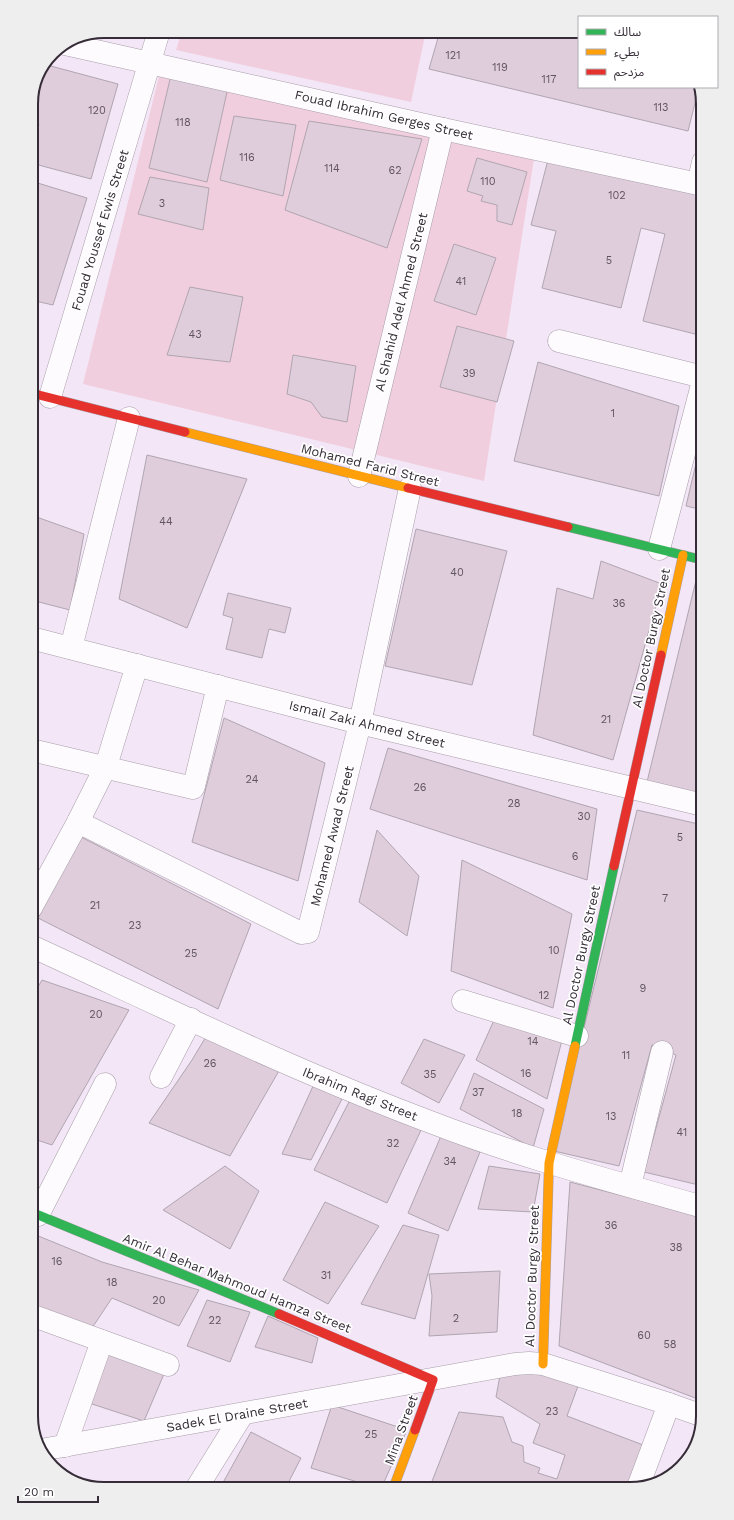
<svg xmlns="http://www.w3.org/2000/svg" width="734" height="1520" viewBox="0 0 734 1520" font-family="'Work Sans','Noto Sans Arabic',sans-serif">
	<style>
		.green { fill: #f1cede }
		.building { fill: #dfcddc; stroke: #b0a5b0 }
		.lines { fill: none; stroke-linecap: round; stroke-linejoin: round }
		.street-casing { stroke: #a89eaa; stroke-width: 23 }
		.fast-casing { stroke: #a89eaa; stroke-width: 10 }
		.slow-casing { stroke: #a89eaa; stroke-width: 10 }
		.jam-casing { stroke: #a89eaa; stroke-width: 10 }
		.street { stroke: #fdfbfe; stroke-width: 22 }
		.fast { stroke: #30b455; stroke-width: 9 }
		.slow { stroke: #ff9f0a; stroke-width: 9 }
		.jam { stroke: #e5322d; stroke-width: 9 }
		.labels { text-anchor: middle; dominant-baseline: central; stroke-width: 3.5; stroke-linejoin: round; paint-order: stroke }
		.number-label { font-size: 11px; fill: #605460 }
		.street-label { font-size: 13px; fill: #352c37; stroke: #fff }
		.rim { fill: none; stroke: #352c37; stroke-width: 2 }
	</style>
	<rect width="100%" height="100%" fill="#f3e6f6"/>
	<g class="green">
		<polygon points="182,31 273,31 295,37 296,31 426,31 411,102 176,50"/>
		<polygon points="164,56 535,152 484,481 83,384"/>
	</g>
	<g class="building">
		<polygon points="273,31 296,31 295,37"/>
		<polygon points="440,31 579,31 579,87 699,87 688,131 429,69"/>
		<polygon points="47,65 118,84 91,179 31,163 31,152 39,124 31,121 31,99"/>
		<polygon points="172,71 229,83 207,182 149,168"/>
		<polygon points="234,116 296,125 283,196 220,180"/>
		<polygon points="309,121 422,139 387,248 285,210"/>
		<polygon points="549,156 703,195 703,336 643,321 665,234 641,228 621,308 542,288 556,231 531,225"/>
		<polygon points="477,158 527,172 512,225 497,221 497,205 481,201 483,196 467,191"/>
		<polygon points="150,177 209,188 203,230 138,214"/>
		<polygon points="31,181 87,198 53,305 31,300"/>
		<polygon points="454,244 496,258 476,315 434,301"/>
		<polygon points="190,287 243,297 230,362 167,355"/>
		<polygon points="457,326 514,341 497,402 440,387"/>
		<polygon points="293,355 356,366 347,422 322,417 311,402 287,394"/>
		<polygon points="538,362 679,406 659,496 514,461"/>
		<polygon points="703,434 703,510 686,506"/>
		<polygon points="31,450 35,450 31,469"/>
		<polygon points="147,455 247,479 187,628 119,599"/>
		<polygon points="31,515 84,534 70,610 31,600"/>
		<polygon points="416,529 507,551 472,685 385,666"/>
		<polygon points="601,561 662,584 613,760 533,735 557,588 593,599"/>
		<polygon points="700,564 703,565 703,797 647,782"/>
		<polygon points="228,593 291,608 285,633 269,629 262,658 226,649 233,618 223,615"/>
		<polygon points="224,718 325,763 298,881 192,842"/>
		<polygon points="388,748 597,809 587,880 370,809"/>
		<polygon points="637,810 703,825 703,1186 644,1172 676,1055 652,1045 619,1166 554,1151"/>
		<polygon points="377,830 419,876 407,936 359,902"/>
		<polygon points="81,837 251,924 218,1009 38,918"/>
		<polygon points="462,860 572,914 553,1008 451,971"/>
		<polygon points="42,980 129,1010 52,1145 31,1138 31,999"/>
		<polygon points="495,1018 562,1040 547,1099 476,1060"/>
		<polygon points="210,1030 284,1062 230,1156 149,1123 192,1060"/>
		<polygon points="424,1039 465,1055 439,1103 401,1083"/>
		<polygon points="474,1073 544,1109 533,1148 460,1109"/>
		<polygon points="314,1084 344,1095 311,1160 282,1154"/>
		<polygon points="351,1098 422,1128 387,1203 314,1170"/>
		<polygon points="441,1136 480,1152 448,1231 408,1213"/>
		<polygon points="225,1166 259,1191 230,1249 163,1210"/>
		<polygon points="489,1166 540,1174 533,1212 478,1209"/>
		<polygon points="570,1182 703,1217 703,1401 559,1346"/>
		<polygon points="325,1202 379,1226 328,1304 283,1280"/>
		<polygon points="403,1225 439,1235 415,1319 361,1304"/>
		<polygon points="31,1233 102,1262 199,1290 179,1326 112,1298 90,1331 31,1303"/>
		<polygon points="500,1271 497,1332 429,1336 432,1296 429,1274"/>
		<polygon points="207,1300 250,1312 230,1362 187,1346"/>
		<polygon points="268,1316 318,1338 312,1363 255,1347"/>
		<polygon points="105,1348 164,1374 144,1421 86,1402"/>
		<polygon points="524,1367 578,1386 567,1416 651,1448 630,1489 429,1489 459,1412 503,1417 512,1442 523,1446 524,1462 540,1468 538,1473 557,1479 565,1455 533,1443 540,1424 496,1397 501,1370"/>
		<polygon points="332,1405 407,1430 381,1489 311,1468"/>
		<polygon points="251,1432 301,1458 285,1489 220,1488"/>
	</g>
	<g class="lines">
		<g class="street-casing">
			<g id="street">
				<polyline points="65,44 443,129 703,185"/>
				<polyline points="698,184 703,162"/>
				<polyline points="559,341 703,377"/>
				<polyline points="50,397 159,31"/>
				<polyline points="359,476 443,129"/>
				<polyline points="659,549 703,381"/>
				<polyline points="31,638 360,723 703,805"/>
				<polyline points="71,648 129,418"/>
				<polyline points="31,750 193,788 194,786 218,686"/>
				<polyline points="78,822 301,933 308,932 360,723 410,488"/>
				<polyline points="31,908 78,822 106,766 137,665"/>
				<path d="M31 946C164 1007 296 1072 433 1123 521 1157 612 1181 703 1207"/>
				<polyline points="463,1001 577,1036"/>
				<polyline points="161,1077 191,1019"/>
				<polyline points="630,1186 662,1052"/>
				<polyline points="38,1215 105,1084"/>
				<polyline points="31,1315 168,1365"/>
				<polyline points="65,1446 102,1341"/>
				<polyline points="41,1450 515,1364 529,1363 543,1364 669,1404 703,1416"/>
				<polyline points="638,1487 669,1404"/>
				<polyline points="196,1489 242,1415"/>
			</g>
		</g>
		<g class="fast-casing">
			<g id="fast">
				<polyline points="568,527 703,560"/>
				<polyline points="575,1046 614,866"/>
				<polyline points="31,1212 279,1314"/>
			</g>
		</g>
		<g class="slow-casing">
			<g id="slow">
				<polyline points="185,432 408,488"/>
				<polyline points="661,655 683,555"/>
				<polyline points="543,1364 549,1163 575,1046"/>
				<polyline points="393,1489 415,1430"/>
			</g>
		</g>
		<g class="jam-casing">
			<g id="jam">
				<polyline points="31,393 185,432"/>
				<polyline points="408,488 568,527"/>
				<polyline points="614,866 661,655"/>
				<polyline points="279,1314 433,1380 415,1430"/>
			</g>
		</g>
		<use href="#street" class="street"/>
		<use href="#fast" class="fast"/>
		<use href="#slow" class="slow"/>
		<use href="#jam" class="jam"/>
	</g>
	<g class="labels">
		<g class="number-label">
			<text x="453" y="55">121</text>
			<text x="500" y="67">119</text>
			<text x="549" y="79">117</text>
			<text x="661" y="107">113</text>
			<text x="97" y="110">120</text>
			<text x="183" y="122">118</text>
			<text x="247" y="157">116</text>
			<text x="332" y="168">114</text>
			<text x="395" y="170">62</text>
			<text x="488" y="181">110</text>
			<text x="617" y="195">102</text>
			<text x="162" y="203">3</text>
			<text x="609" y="260">5</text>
			<text x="461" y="281">41</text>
			<text x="195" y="334">43</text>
			<text x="469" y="373">39</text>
			<text x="613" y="413">1</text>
			<text x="166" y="521">44</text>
			<text x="457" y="572">40</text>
			<text x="619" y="603">36</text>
			<text x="606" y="719">21</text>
			<text x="252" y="779">24</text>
			<text x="420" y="787">26</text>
			<text x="514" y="803">28</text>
			<text x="584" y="816">30</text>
			<text x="680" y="837">5</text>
			<text x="575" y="856">6</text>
			<text x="665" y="898">7</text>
			<text x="95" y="905">21</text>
			<text x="135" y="925">23</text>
			<text x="554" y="950">10</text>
			<text x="191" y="953">25</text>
			<text x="643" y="988">9</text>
			<text x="544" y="995">12</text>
			<text x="96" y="1014">20</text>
			<text x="533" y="1041">14</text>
			<text x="626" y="1055">11</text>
			<text x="210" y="1063">26</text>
			<text x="526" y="1073">16</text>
			<text x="430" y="1074">35</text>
			<text x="478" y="1092">37</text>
			<text x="517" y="1113">18</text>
			<text x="611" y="1116">13</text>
			<text x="682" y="1132">41</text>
			<text x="393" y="1143">32</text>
			<text x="450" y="1161">34</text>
			<text x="611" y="1225">36</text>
			<text x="676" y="1247">38</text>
			<text x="57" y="1261">16</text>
			<text x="326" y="1275">31</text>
			<text x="112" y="1282">18</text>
			<text x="159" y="1300">20</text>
			<text x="456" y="1318">2</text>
			<text x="215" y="1320">22</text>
			<text x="644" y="1335">60</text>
			<text x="670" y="1344">58</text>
			<text x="552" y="1411">23</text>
			<text x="371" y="1434">25</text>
		</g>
		<g class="street-label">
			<text transform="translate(384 115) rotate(13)">Fouad Ibrahim Gerges Street</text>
			<text transform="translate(100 230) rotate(-73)">Fouad Youssef Ewis Street</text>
			<text transform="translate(401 302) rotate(-76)">Al Shahid Adel Ahmed Street</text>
			<text transform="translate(370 465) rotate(14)">Mohamed Farid Street</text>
			<text transform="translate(651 638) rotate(-78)">Al Doctor Burgy Street</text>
			<text transform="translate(367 724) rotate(14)">Ismail Zaki Ahmed Street</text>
			<text transform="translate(332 836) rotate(-76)">Mohamed Awad Street</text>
			<text transform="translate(581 955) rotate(-78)">Al Doctor Burgy Street</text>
			<text transform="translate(360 1094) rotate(22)">Ibrahim Ragi Street</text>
			<text transform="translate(532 1276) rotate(-88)">Al Doctor Burgy Street</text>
			<text transform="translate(237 1283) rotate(22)">Amir Al Behar Mahmoud Hamza Street</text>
			<text transform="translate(237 1415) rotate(-10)">Sadek El Draine Street</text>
			<text transform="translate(401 1430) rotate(-70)">Mina Street</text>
		</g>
	</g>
	<path d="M0 0H734V1520H0ZM104 38H630A66 66 0 0 1 696 104V1416A66 66 0 0 1 630 1482H104A66 66 0 0 1 38 1416V104A66 66 0 0 1 104 38Z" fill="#efeeef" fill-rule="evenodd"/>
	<path class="rim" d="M104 38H630A66 66 0 0 1 696 104V1416A66 66 0 0 1 630 1482H104A66 66 0 0 1 38 1416V104A66 66 0 0 1 104 38Z"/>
	<rect x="578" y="16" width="140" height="72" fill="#ffffff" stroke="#aeabaf"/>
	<rect x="586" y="29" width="20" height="6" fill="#30b455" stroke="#aeabaf"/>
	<text x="614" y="36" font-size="12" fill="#352c37">سالك</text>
	<rect x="586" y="49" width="20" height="6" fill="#ff9f0a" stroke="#aeabaf"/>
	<text x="614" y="56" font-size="12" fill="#352c37">بطيء</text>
	<rect x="586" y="69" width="20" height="6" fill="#e5322d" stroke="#aeabaf"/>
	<text x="614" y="76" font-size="12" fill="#352c37">مزدحم</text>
	<path d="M18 1496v6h80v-6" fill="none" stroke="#352c37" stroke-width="2"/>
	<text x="24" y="1496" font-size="12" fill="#352c37" stroke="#ffffff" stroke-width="3" paint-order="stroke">20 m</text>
</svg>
